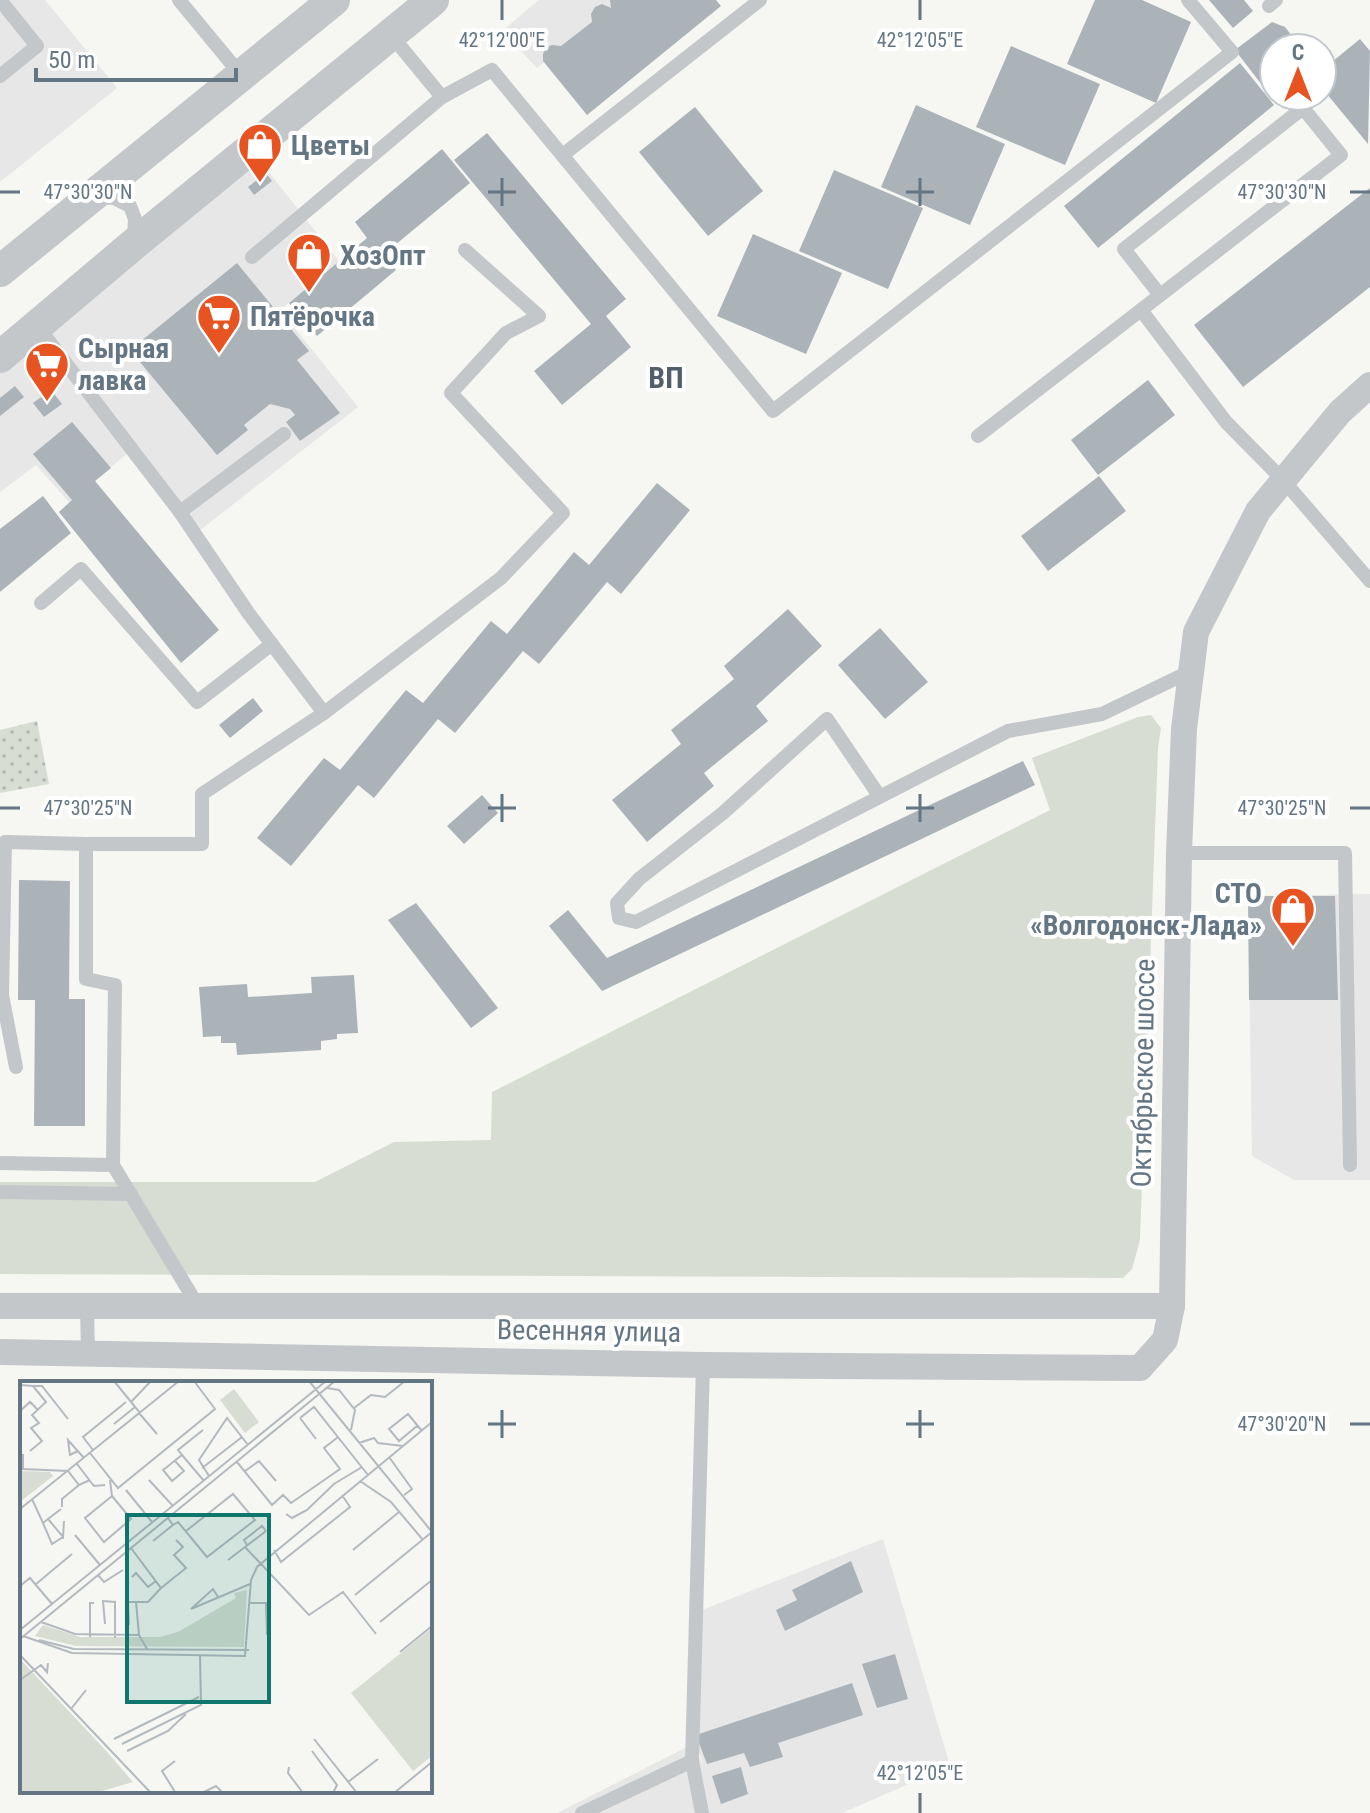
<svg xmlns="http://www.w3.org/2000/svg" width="1370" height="1813" viewBox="0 0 1370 1813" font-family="'Roboto Condensed',sans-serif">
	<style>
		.built { fill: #e6e7e6 }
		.green { fill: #d7ddd3 }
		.park { fill: url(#park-dots) }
		.building { fill: #abb3b9 }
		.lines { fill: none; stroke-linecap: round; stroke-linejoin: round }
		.service { stroke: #c3c7ca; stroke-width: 14 }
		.minor { stroke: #c3c7ca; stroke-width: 26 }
		.tertiary { stroke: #c3c7ca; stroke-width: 32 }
		.ticks { fill: none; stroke: #647584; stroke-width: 3 }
		.labels { text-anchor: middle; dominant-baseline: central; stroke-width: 8; stroke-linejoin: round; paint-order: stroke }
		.poi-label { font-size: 28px; font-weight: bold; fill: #647584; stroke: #fff; text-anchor: start }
		.street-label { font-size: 28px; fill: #647584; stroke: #fff }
		.neighbourhood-label { font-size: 30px; font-weight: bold; fill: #525e69; stroke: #fff }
		.inset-road { fill: none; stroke: #b3babf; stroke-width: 2 }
		.view { fill: #0f766e; fill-opacity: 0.15; stroke: #0f766e; stroke-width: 4 }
		.inset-edge { fill: none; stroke: #647584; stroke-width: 4 }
		.ticks-label { font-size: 20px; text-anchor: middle; fill: #647584; stroke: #fff; stroke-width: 8; stroke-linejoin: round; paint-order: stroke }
	</style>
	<defs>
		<pattern id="park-dots" width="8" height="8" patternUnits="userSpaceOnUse" patternTransform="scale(2)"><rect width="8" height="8" fill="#d7ddd3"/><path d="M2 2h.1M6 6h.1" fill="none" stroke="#b2b8b1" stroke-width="1.8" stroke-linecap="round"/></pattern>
	</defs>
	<rect width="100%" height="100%" fill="#f6f6f2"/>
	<g class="built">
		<polygon points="0,0 45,0 117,88 0,182"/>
		<polygon points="539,0 623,0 537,68 502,31"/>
		<polygon points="260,161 339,261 280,310 358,407 199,531 135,447 69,502 36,465 0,492 0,367"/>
		<polygon points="1370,894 1370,1180 1294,1180 1252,1156 1248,896"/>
		<polygon points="883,1539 950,1766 842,1813 557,1813 691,1745 704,1765 695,1741 702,1610"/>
	</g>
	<polygon class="green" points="1151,715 1161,728 1158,748 1140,1240 1132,1269 1123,1278 0,1274 0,1182 315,1182 394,1142 491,1140 492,1092 1050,810 1032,758 1138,717"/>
	<polygon class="park" points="37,721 49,784 0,793 0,730"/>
	<g class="building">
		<polygon points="610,0 716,0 721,6 587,115 543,61 543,54 546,47 552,45 561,46 592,22 591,14 595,7 602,4 611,8"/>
		<polygon points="1095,0 1142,0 1191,22 1156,103 1067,64"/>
		<polygon points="1209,0 1244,0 1253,11 1233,28"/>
		<polygon points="1272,22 1285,27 1301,48 1274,48 1274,76 1262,85 1235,50"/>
		<polygon points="1360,39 1370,51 1368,144 1322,88 1322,70"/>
		<polygon points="1011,46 1100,84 1065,165 976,127"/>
		<polygon points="1240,63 1274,105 1098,248 1064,206"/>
		<polygon points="916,105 1005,144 970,225 881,187"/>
		<polygon points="695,107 763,191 708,236 639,152"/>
		<polygon points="487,133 626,299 606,316 631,347 562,405 534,371 591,324 454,160"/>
		<polygon points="442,149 470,183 383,255 396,270 317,336 289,303 367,238 355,222"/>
		<polygon points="834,170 923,208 888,289 799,251"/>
		<polygon points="266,173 272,181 254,195 248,187"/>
		<polygon points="1370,188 1370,287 1243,387 1194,325"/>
		<polygon points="753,234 842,273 806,354 717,316"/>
		<polygon points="237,263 309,351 297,360 340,413 300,441 286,422 295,415 290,409 270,404 244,425 248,430 217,455 130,350"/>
		<polygon points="1148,380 1175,415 1098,475 1071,440"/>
		<polygon points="15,386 24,397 0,416 0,398"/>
		<polygon points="51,390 62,404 44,417 33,403"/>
		<polygon points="72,422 111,468 95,481 219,630 181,663 59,512 72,500 33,454"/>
		<polygon points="1099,476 1126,511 1048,571 1021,536"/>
		<polygon points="657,483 690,510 621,594 607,582 539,664 523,651 455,733 438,719 374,798 358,785 291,866 257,838 324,758 340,770 406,690 423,703 491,621 507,634 574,552 589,565"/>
		<polygon points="43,496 71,533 0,592 0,529"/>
		<polygon points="788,609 822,646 756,706 768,721 704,773 714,786 647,842 612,800 681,744 671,730 734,679 724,666"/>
		<polygon points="880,628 928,682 885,719 838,665"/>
		<polygon points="253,698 263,711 230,738 219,725"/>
		<polygon points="1023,761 1035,785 602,991 549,926 568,910 607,958"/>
		<polygon points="482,795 498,813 464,844 447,826"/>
		<polygon points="19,880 70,881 69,999 85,999 85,1126 34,1126 35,1000 18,1000"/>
		<polygon points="1248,896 1335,896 1338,1000 1249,1000"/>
		<polygon points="416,903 498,1008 471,1028 388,920"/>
		<polygon points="354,975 358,1033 337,1034 337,1039 321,1041 321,1050 237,1055 236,1043 221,1043 221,1036 203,1037 199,987 247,984 248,997 312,993 311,977"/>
		<polygon points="851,1561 863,1592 785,1631 776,1610 797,1600 792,1590"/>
		<polygon points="895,1654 908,1699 877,1708 862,1664"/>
		<polygon points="852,1683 863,1715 778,1743 783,1757 750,1767 744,1753 707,1764 696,1735"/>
		<polygon points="741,1767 748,1794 721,1804 712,1776"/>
	</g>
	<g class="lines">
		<g class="service">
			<polyline points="0,0 37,46 0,76"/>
			<polyline points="179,0 241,75"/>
			<polyline points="1269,6 1276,0"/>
			<polyline points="391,35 442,97 492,70 773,411 1232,52 1188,0"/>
			<polyline points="564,154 760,0"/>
			<polyline points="96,197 114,198 130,206 135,219 134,240"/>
			<polyline points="252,257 442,97"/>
			<polyline points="1141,310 1341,155 1303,108 1124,249 1160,295"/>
			<polyline points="38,327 180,512 249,614 324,713 501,578 563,513 451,393 506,333 539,316 465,250"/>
			<polyline points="978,436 1141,310 1226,422 1283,480 1370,581"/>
			<polyline points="180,512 284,434"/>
			<polyline points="41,603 81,569 197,702 272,644"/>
			<polyline points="880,797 827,719 723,813 639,879 617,903 619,918 636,922 1008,731 1102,714 1191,671"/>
			<polyline points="1179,853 1345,853 1350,1165"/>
			<polyline points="16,1067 2,995 5,842 86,844"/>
			<polyline points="0,1163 113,1165"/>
			<polyline points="0,1192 131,1194"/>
			<polyline points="87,1306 88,1355"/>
			<polyline points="198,1306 113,1165 115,985 86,979 86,844 202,844 202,794 324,713"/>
			<polyline points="582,1813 692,1761"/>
			<polyline points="702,1813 692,1761 703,1365"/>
		</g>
		<g class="minor">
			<polyline points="0,1306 1172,1306"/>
			<polyline points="0,1352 703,1365 1140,1368 1165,1340 1172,1306 1179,853 1184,729 1196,632 1258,511 1340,412 1370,385"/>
		</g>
		<g class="tertiary">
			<polyline points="0,271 334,0"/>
			<polyline points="0,357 134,244 433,0"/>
		</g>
	</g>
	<path class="ticks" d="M502 0V20M920 0V20M502 178V206M920 178V206M0 192H20M488 192H516M906 192H934M1350 192H1370M502 794V822M920 794V822M0 808H20M488 808H516M906 808H934M1350 808H1370M502 1410V1438M920 1410V1438M488 1424H516M906 1424H934M1350 1424H1370M920 1793V1813"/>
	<defs>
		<g id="shop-pin" transform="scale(2.3)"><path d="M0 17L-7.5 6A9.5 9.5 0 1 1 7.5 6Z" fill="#e75321" stroke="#fff"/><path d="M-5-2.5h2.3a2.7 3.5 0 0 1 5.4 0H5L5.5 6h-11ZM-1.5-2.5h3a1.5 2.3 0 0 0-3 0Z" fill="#fff"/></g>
		<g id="supermarket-pin" transform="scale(2.3)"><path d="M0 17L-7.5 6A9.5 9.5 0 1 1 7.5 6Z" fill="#e75321" stroke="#fff"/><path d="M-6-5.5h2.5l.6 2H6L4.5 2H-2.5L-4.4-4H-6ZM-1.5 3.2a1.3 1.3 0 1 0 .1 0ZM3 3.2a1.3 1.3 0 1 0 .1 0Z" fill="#fff"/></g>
	</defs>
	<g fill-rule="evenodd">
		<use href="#shop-pin" x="260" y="145"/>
		<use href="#shop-pin" x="309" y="255"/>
		<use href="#supermarket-pin" x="219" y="316"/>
		<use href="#supermarket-pin" x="47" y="364"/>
		<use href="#shop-pin" x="1293" y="909"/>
	</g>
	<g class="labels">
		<g class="poi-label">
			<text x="291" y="145">Цветы</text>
			<text x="340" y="255">ХозОпт</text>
			<text x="250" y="316">Пятёрочка</text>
			<text x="78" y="348">Сырная<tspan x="78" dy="32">лавка</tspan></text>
			<text x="1262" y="893" text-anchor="end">СТО<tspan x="1262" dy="32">«Волгодонск-Лада»</tspan></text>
		</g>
		<g class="street-label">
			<text transform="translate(1143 1073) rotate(-89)">Октябрьское шоссе</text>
			<text transform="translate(589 1331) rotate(1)">Весенняя улица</text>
		</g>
		<g class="neighbourhood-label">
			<text x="666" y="377">ВП</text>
		</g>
	</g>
	<g transform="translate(20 1381)">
		<rect width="412" height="412" fill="#f6f6f2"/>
		<path d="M214 8 239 41 225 52 200 19ZM0 90 30 91 33 95 0 121ZM227 209 224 266 56 265 15 255 23 244 60 256H140L158 251 216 217 214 212ZM412 247V375L393 390 331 312ZM0 278 89 373 113 401 75 412 1 410Z" fill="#d7ddd3"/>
		<path class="inset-road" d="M94 0 120 32M289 0 412 151M0 4 13 5 26 21 12 34 19 42 11 47 22 60 10 70M13 5H22L48 38M307 7 319 9 335 29 331 49M111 21 131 0M334 27 351 14 365 16 385 0M0 30 10 21 18 29M119 32 137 53M280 37 294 26 348 94M280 37 296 58M94 43 115 26M397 45 379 60 369 48 388 33 402 50M339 62 354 57 358 62 383 65M73 69 63 56 106 21M58 70 50 74 48 59 64 77M70 72 98 107 195 28 174 0M3 73V88L48 90 59 104 70 99M162 74 158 69 183 49M369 76 392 108 384 114M155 80 164 90 152 100 143 89 147 86 162 74 184 100M217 81 252 124 263 114 271 122 320 88 304 67 318 56M57 83 74 105 85 104M182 87 222 56M225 90 239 80 256 100M189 95 179 79 207 37 228 64M90 99 92 115 111 138 84 161 65 137 92 115M129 99 153 125M340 100 371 121 403 159M106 109 132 141M12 118 23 142M42 126V118L59 104M0 128 159 0M41 128 28 138 43 156 44 140M266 133 272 137 287 129 314 103 342 86M148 137 153 144 158 141 187 176 235 139 213 113 166 150M28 138 23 142 32 163 43 156M55 154 80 184M133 160 153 144M227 164 224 159 242 145 246 150M225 166 246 150M111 167 141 207 166 187 154 174 163 166 156 159M254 169 261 181 330 126 322 114M333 169 379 131M208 179 225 166 289 234 323 211 356 253M78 194 84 201 103 189M112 196 116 192 128 206 136 200M16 203 52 173M0 205 10 197 32 223M335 214 412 151M198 216 193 208 171 228 230 203M229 222H246L247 254M21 241 55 253 119 254M360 241 412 199M85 243 83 220 95 221V257M109 244 108 221H116M0 249 306 0M3 255 52 272 225 275 231 199 237 186 412 41M70 256V222H74M0 258 315 0M19 259 54 268 229 269M127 268 119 254 116 221H128L141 207M380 271 412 245M0 274 131 412M0 299 21 284 27 291 28 282M51 328 66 309M94 358 179 316M294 358 337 412M102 363 181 324 180 275M107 370 148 350 166 333M292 370 317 404 313 412M155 380 142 390 155 411M269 386 268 392 283 412M328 401 358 378M182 412 196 405 203 412M374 412 412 381"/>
		<path class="view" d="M107 134H249V321H107Z"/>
		<rect width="412" height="412" class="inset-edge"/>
	</g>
	<g class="ticks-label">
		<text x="502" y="47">42°12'00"E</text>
		<text x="920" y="47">42°12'05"E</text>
		<text x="88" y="199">47°30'30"N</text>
		<text x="1282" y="199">47°30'30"N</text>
		<text x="88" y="815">47°30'25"N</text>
		<text x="1282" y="815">47°30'25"N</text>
		<text x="1282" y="1431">47°30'20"N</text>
		<text x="920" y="1780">42°12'05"E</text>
	</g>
	<g transform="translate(1298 72)"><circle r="38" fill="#ffffff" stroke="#c1c8ce" stroke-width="2"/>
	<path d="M0-6L14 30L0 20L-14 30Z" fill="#e75321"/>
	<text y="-12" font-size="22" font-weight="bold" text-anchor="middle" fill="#647584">С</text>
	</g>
	<path d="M36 68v12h200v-12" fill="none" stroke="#647584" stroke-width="4"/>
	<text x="48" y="68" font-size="24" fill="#647584" stroke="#ffffff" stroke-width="6" paint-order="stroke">50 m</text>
</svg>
